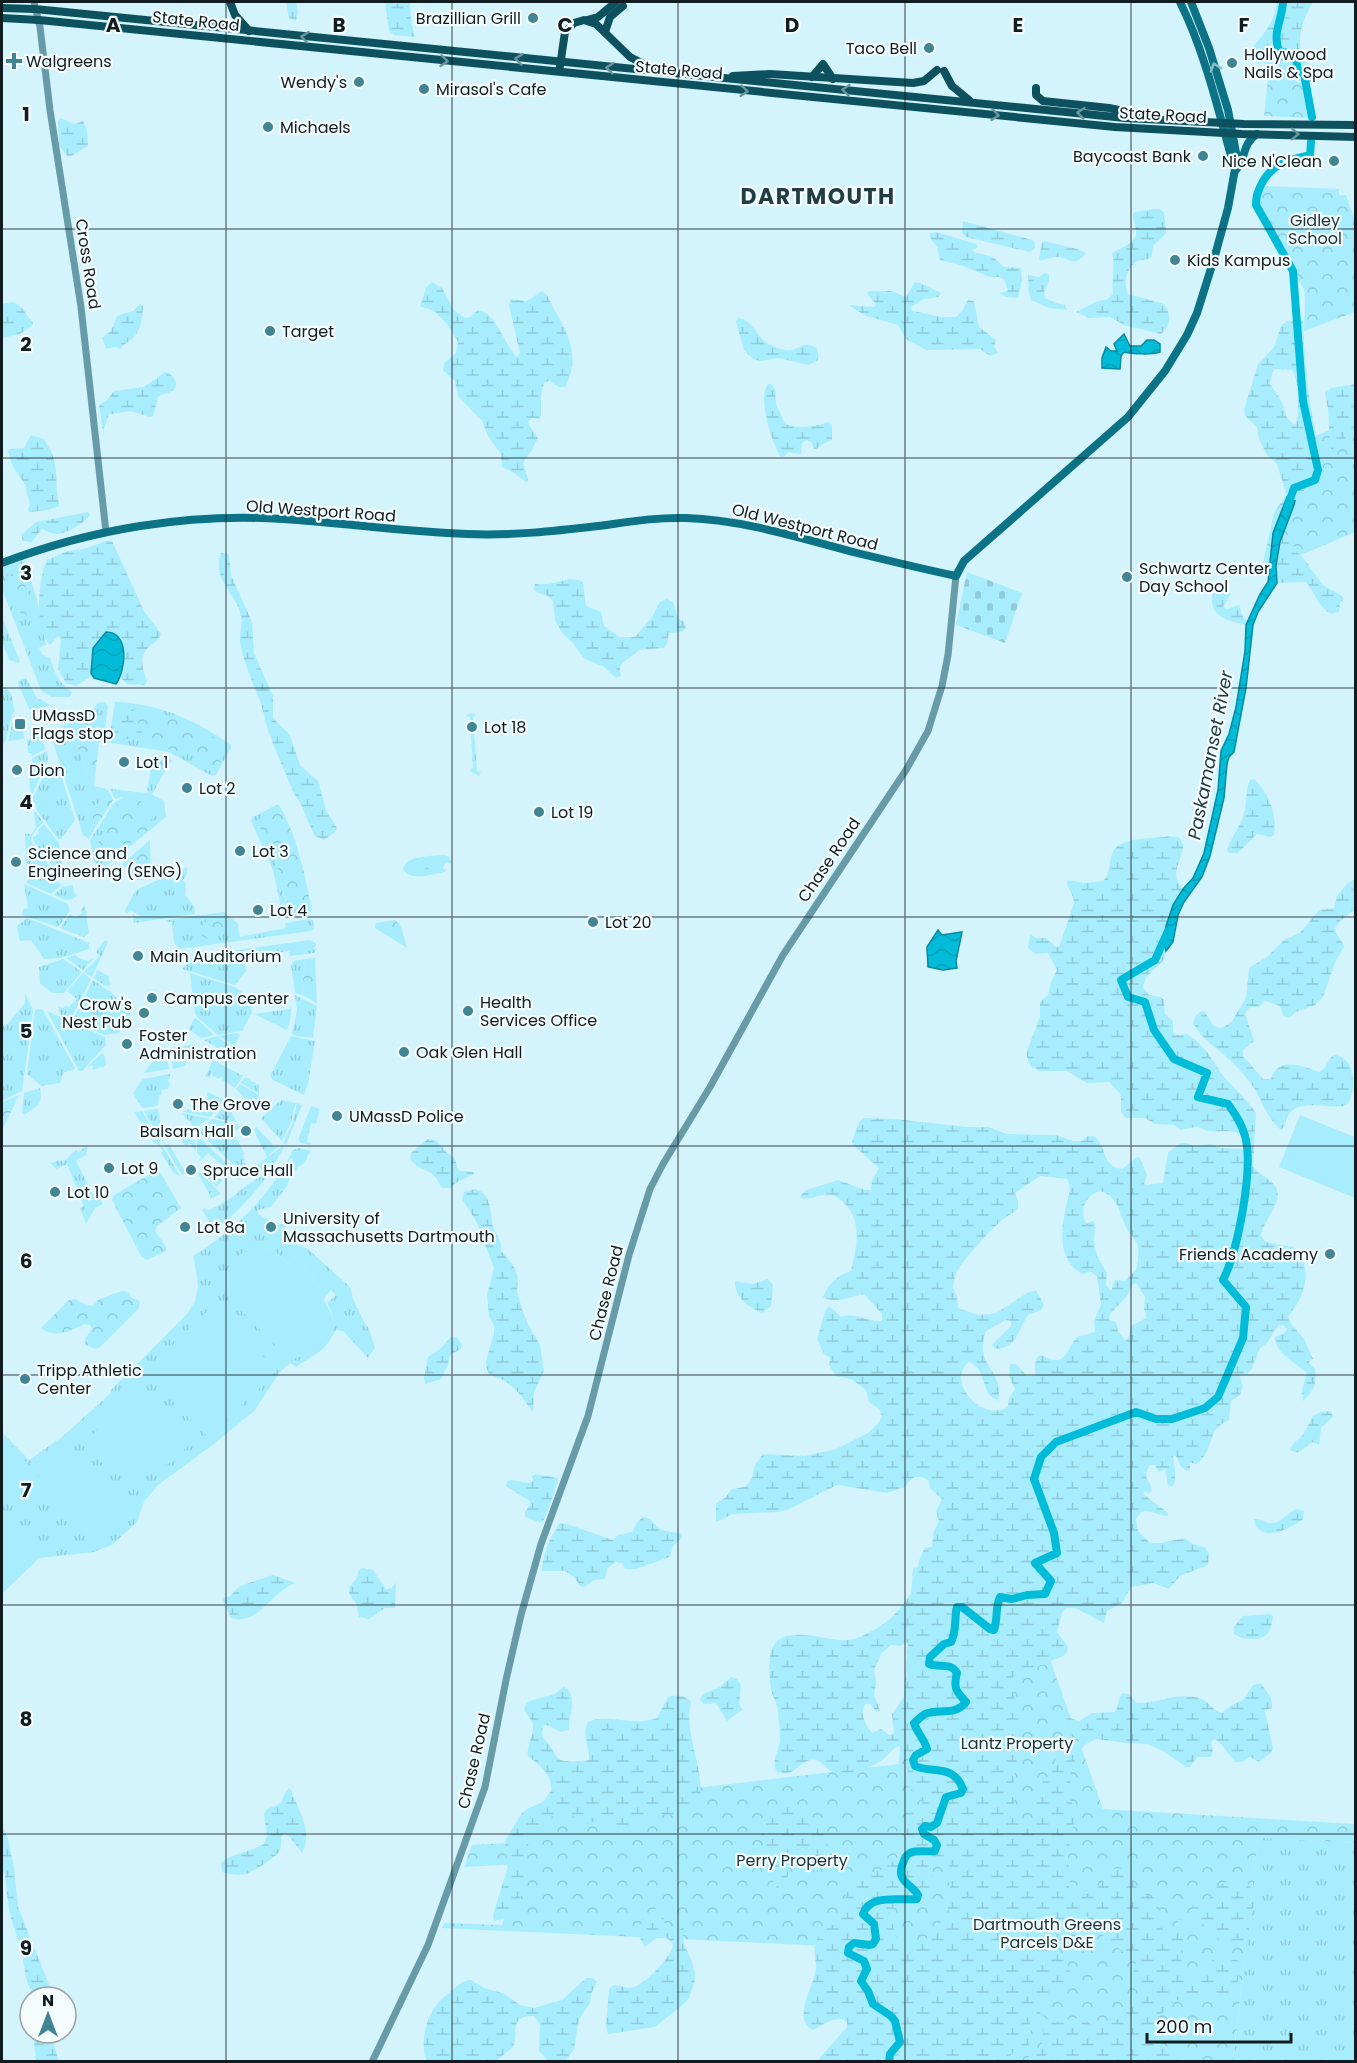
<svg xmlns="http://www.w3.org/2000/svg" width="1357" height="2063" viewBox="0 0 1357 2063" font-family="Poppins,sans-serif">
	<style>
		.grass { fill: url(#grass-tufts); fill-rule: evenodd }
		.forest { fill: url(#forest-crowns) }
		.wetland { fill: url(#wetland-marsh); fill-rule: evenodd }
		.cemetery { fill: url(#cemetery-stones) }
		.pitch { fill: #a8edfd }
		.water { fill: url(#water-waves); stroke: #058ca1; stroke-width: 1.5 }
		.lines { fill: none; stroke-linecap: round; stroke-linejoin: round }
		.river { stroke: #00bcd9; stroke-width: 8 }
		.tertiary { stroke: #689ba8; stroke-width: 7 }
		.secondary { stroke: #0b7385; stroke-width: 8 }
		.primary { stroke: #0e515e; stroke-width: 8 }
		.oneway { stroke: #6a959e }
		.oneway2 { stroke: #8cbec7 }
		.grid { fill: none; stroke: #101c1f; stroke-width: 1.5; stroke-opacity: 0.55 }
		.poi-dot { fill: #418594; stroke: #f5fcfd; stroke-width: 2 }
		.labels { text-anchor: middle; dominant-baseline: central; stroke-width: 4.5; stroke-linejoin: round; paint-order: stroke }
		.poi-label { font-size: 16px; fill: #101c1f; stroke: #f5fcfd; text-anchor: start }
		.street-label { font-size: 16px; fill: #101c1f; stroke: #f5fcfd }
		.park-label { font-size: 16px; fill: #193237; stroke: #f5fcfd }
		.water-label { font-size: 18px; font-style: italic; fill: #223a40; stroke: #f5fcfd }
		.district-label { font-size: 22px; font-weight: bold; letter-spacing: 1.5px; fill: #213d43; stroke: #f5fcfd }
		.grid-label { font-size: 20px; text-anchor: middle; font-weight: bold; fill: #101c1f; stroke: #f5fcfd; stroke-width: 4.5; stroke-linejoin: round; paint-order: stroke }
	</style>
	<defs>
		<pattern id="grass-tufts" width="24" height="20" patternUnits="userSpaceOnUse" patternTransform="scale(1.5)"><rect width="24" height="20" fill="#a8edfd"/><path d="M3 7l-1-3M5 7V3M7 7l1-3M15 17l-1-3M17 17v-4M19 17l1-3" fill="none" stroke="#90cbd8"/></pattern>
		<pattern id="forest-crowns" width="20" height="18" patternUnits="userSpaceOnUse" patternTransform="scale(1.5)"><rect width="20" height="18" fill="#a8edfd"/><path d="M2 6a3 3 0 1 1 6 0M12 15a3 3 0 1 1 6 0" fill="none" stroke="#90cbd8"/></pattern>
		<pattern id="wetland-marsh" width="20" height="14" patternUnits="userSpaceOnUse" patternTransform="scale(1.5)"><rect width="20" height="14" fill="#a8edfd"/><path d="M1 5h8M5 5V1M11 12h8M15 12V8" fill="none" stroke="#90cbd8"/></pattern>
		<pattern id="cemetery-stones" width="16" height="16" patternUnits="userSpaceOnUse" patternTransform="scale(1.5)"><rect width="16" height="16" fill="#a8edfd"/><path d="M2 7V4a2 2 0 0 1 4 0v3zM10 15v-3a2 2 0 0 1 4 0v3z" fill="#90cbd8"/></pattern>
		<pattern id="water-waves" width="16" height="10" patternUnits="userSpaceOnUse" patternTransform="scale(1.5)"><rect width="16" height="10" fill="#00bcd9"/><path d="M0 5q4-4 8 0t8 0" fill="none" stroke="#01a1ba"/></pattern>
	</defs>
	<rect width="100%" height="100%" fill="#d3f4fc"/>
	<g class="grass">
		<path d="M24 560 37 599 46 645 39 648 43 655 50 658C55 673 58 682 72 692L70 697H51L41 690 2 589V568Z"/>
		<polygon points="2,617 20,661 19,663 9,660 2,641"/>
		<polygon points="26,678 37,698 51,705 35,710 29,709 18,683 19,680"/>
		<polygon points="6,688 11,693 15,712 13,712 6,740 2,746 2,691"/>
		<path d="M104 702 108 706 105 730 94 726 73 735 88 775 95 777 94 786 107 789 111 795 91 808 95 828 89 839 83 835 50 733C66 721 90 719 97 703Z"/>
		<path d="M115 702C158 703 196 720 231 745V748L216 775 212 776 169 752 111 743 109 739Z"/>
		<polygon points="473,713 476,716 473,717 477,771 481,772 479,776 471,772 470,769 473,768 470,717 466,716 468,714"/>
		<polygon points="13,721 16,721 17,725 23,728 24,739 8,741"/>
		<polygon points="39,735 46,749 32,756 31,753 28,753 27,740"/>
		<polygon points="47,751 48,761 31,797 28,765 32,765 32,758"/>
		<polygon points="153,754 161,756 155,755 157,768 165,771 152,794 164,801 166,817 105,867 101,867 94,862 90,840 99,826 104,831 103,836 119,851 116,805 113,804 123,797 115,799 110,789 147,793"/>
		<polygon points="48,767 60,772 75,820 61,839 58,839 36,809 35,803 33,803 33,797"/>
		<polygon points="276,805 279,805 282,810 279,809 264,836 277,865 288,913 312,910 310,913 289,917 283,916 273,870 251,821 253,817"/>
		<polygon points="34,812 36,812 43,822 32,835 31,841 53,870 32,872 32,869 27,869 25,834 32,834 36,826"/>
		<polygon points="43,825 45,825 59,843 62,866 59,869 55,870 33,840 33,837 39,834 38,830"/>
		<path d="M444 855 448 856 452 862 450 864 446 862 443 868 446 871 442 873C430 874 410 882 403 869 406 855 432 856 444 855Z"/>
		<polygon points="187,867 187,874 183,880 186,884 185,895 194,906 195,914 134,923 133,913 136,917 141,916 131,911 126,914 125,910 136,890"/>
		<polygon points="54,872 56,881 62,885 51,894 27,883 27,880 32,876 32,873"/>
		<polygon points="24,884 68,904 70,911 58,927 22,915 23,909 28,908"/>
		<polygon points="73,885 74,892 77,895 73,899 65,900 54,895 62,887"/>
		<polygon points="85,906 89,933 84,937 60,928 70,914 75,917 82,914 81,910"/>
		<polygon points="224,912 237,923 240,937 286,928 285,923 309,919 313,920 314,929 311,931 180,949 174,943 172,922 166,922 166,920"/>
		<polygon points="27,918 89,943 89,949 61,958 44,959 31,940 21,941 19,939 17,926"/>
		<polygon points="105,940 108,942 92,977 84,972 100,956 96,952"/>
		<polygon points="310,940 316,943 316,946 313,950 317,948 314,953 290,956 289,951 245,957 246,971 235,985 182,969 195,956"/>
		<polygon points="75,955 79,958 88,961 94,958 83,970 66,958"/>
		<polygon points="63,959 82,972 64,993 52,993 40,983 39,967"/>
		<polygon points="305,959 302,995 295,993 291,965 294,961"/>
		<polygon points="97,970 109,976 109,982 111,985 105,986 94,978"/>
		<polygon points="83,973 91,979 71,1019 60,1014 58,1006 63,1008 66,1005 69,1007 77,999 67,991"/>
		<polygon points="190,973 235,987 250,998 252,1013 242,1031 218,1035 198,1018 195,1014"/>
		<polygon points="93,980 112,993 118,1000 127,999 130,1015 119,1033 104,1035 73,1020"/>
		<polygon points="25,993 33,1010 22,1091 2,1101 2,1026 6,1026 25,1003"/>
		<polygon points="295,995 317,1006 313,1038 296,1036 292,1034 297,1010"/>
		<path d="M291 1005C292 1013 290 1022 287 1030L254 1014 290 1009Z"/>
		<polygon points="38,1009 43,1010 75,1068 73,1070 64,1072 60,1083 41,1086 27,1074 35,1010"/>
		<polygon points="47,1011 105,1037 106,1045 82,1071 79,1071"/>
		<polygon points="195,1018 196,1018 214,1035 201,1038 190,1030 189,1028"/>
		<polygon points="237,1033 240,1035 233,1048 229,1042 218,1036"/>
		<polygon points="217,1036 228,1044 232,1051 229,1056 224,1053 225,1049 221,1047 219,1049 204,1040"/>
		<polygon points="291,1036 315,1041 308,1084 304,1095 273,1080 270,1076"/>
		<polygon points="195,1044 185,1066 173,1069 170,1048"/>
		<polygon points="165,1045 169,1069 144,1073"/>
		<polygon points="101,1054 104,1054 106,1064 103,1068 102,1067 93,1070 92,1065 87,1067"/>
		<polygon points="213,1060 243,1076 235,1088 222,1080 223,1078 221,1077 219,1079 212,1075 213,1072 209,1078 205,1077"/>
		<polygon points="170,1074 170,1077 168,1080 170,1084 168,1089 161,1090 162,1094 159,1095 158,1106 142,1108 133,1093 143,1079"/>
		<polygon points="245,1077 259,1085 259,1094 241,1083"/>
		<polygon points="240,1084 259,1095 256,1111 236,1089"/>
		<path d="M40 1088C43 1105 38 1106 24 1115L22 1112 24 1093Z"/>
		<polygon points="208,1092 225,1100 210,1117 183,1112 188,1109 190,1110 198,1104 200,1106 208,1097 207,1095"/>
		<polygon points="281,1100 296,1103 290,1125 282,1141 261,1118"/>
		<polygon points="227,1103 234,1110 232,1113 236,1122 214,1118"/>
		<polygon points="297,1103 302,1105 286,1145 283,1143 293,1122"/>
		<polygon points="311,1106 320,1109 316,1124 311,1123 307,1142 311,1143 309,1145 301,1143 298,1140"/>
		<polygon points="158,1109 164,1143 163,1143 144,1111"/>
		<polygon points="142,1111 161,1143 159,1145 153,1142 134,1112"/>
		<polygon points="182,1113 208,1118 209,1119 195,1128"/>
		<polygon points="212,1119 237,1124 239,1127 243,1125 243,1126 233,1132 245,1154 243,1155 245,1160 243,1161 249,1169 243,1174 198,1131"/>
		<polygon points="256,1127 275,1147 280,1145 267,1157 254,1131"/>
		<polygon points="193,1133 196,1147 195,1151 191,1144 184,1145 181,1139"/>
		<polygon points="197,1135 238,1175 240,1178 238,1180 232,1172 231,1173 208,1153 200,1161 199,1160 201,1157 197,1153"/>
		<polygon points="169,1144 184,1170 184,1174 182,1175 164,1145"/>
		<path d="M88 1145 86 1155 76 1161 96 1200 100 1199 103 1204 95 1208 86 1224 80 1208 84 1206 67 1164 56 1169 49 1161 52 1163 60 1160 63 1162C69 1158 70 1154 76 1150L79 1152Z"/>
		<polygon points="282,1146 284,1147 274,1165 244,1175"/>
		<polygon points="160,1147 163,1147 180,1176 174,1173 161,1153 162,1151"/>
		<path d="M299 1148 311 1151 307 1156C307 1162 303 1165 297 1167L298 1170 293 1171V1161L291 1158 288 1162 291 1174 287 1186 271 1207 258 1210V1214L278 1225 288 1223 284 1230 293 1243 308 1249 351 1288 353 1299 364 1322 369 1329 375 1348 368 1358 343 1331 336 1330C332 1336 329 1342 325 1347 317 1355 305 1360 296 1367L290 1363 279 1373 255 1410 214 1444 158 1485 144 1502 137 1522 112 1545 94 1552 39 1558 2 1594V1432L29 1460 62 1437 111 1393 110 1391 187 1314 195 1301 198 1288 197 1276 193 1256C235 1230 271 1195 293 1150ZM262 1248 274 1251 288 1264 295 1258 326 1290 319 1296 323 1300 331 1290 336 1295 327 1303C343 1330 325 1354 296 1357L221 1289C226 1283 225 1279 228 1272 234 1256 247 1250 262 1248Z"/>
		<polygon points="205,1165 222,1181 216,1187 203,1172 206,1169 204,1167"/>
		<polygon points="197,1172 201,1173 221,1194 210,1199 210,1195"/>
		<path d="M263 1172 267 1171 268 1175C253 1196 235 1214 215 1231L202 1210 204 1208 207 1209 205 1211C228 1205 242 1186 262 1176Z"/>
		<polygon points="1258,1837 1355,1843 1355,2061 1233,2062"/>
	</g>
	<g class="forest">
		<path d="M1273 68C1286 71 1293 83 1306 84L1304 88 1310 118 1264 116 1269 68Z"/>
		<polygon points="1263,186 1339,189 1339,195 1346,195 1355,220 1355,312 1304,331 1305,299 1304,289 1290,268 1258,201 1258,197"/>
		<polygon points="1355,420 1355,532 1261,572 1274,513 1288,492 1310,438"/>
		<polygon points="20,570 29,596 22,604 27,615 23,616 19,611 21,610 18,602 15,602 6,576"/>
		<path d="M124 709 158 713 196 726 228 747 218 767 213 766 210 768 191 755 145 743 140 739 117 738 114 733C115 723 111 713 124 709Z"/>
		<polygon points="95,717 98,720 95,726 105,730 104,742 99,742 95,777 88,775 73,735 69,732 70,728"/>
		<polygon points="155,755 172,760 165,771 157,768"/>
		<polygon points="111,795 113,800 95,828 91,808"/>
		<polygon points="138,799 151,810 153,816 147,831 119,851 98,844 104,831 99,826 113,804 116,805 120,801"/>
		<path d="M274 809 282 810C298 840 305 876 312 910L289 914 277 865 259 825V819Z"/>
		<polygon points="150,840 151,879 137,880 122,864"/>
		<path d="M433 857 437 860H444V865L441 867H432L427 869 421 867 412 869 409 867C413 855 425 861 433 857Z"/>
		<polygon points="221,914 227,916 230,928 225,933 210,940 203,937 200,932 204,923"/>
		<polygon points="395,920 401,926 407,948 375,928 376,923"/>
		<polygon points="315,958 317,1003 302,995 305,959"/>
		<polygon points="19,1095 3,1128 2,1128 2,1102"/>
		<polygon points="154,1172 160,1172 181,1208 157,1226 155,1231 166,1247 166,1251 147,1260 141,1256 112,1200 114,1195"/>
		<path d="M122 1291 129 1292 131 1298 137 1299 140 1302 139 1308 100 1347 95 1349 85 1345V1339L92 1329 90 1325 84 1324C71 1331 55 1339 41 1328L69 1300 75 1299 85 1304 93 1306 99 1299Z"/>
		<polygon points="1016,1553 892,1898 847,1947 442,1928 444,1923 502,1925 519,1864 464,1867 472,1845 525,1842 535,1807 899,1764 913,1568"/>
		<polygon points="1028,1597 1103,1809 1355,1824 1355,1843 1258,1838 1233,2061 891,2061 875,1922 896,1903 920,1902 923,1901 921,1893"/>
	</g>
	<g class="wetland">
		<polygon points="286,2 296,2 298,12 296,21 289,18"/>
		<polygon points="385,2 392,2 394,4 410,2 411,20 415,37 394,35 389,31"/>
		<path d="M1277 2H1313C1298 28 1293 51 1314 75L1311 82H1300L1296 77 1289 76C1284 63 1272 69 1263 62L1258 64 1249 52C1261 37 1275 23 1277 2Z"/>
		<path d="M60 118 75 124 83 121 87 130 88 146C81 149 76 156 68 157L59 145 58 121Z"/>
		<path d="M1154 209H1159L1164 212 1166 233 1153 246 1151 258C1146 260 1140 259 1136 262 1126 268 1123 285 1128 294L1164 304C1172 315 1171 325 1161 334L1124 325 1110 317 1089 318 1076 312C1087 307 1095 300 1106 300L1113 294C1111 279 1116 267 1112 253 1120 248 1138 243 1136 230 1135 224 1133 220 1133 214L1135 212Z"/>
		<polygon points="963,221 1032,240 1035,243 1035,248 1030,252 966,237 962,233"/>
		<polygon points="936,232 976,244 978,247 972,250 974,252 993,257 1004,267 1021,268 1022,280 1018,298 1006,297 999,293 1008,291 1004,279 998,277 990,277 963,266 940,260 937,247 930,238 930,233"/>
		<path d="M1044 241 1077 249 1086 253C1074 269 1069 257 1057 257 1052 257 1046 259 1041 261L1039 259 1042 242Z"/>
		<path d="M1045 273 1049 275C1050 282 1047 286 1044 292L1045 298 1053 302 1065 305 1067 310 1049 308 1031 300 1029 293 1028 275 1039 277Z"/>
		<path d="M432 282 442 288 454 310 465 318 470 317 478 310C496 311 504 345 517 357L520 353 509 306 510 299 527 301 542 291C550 296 550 303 555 311 570 336 580 360 565 387H559L549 381 544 383 541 395V417L539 419 532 418 528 422 529 425 538 438 532 450 523 462 528 479 527 483 514 473 502 467 501 454 488 436 482 421 458 396 455 381 443 370 444 363 456 353 458 342C453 332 444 318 433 311 429 308 424 308 420 306L426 288Z"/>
		<polygon points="915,282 920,283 941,293 939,297 924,299 911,307 913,311 941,317 956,317 962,311 968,300 974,301 979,327 996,340 994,346 998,353 990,356 980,349 926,350 906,339 898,325 866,316 848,305 874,307 876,304 867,294 869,291 891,291 906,297"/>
		<polygon points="14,302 21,307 33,323 33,325 20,334 2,338 2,304"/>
		<path d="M140 304 143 305C143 315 141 332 132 339 127 343 124 343 121 349L114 347 106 349 102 338 111 331 117 316 133 311Z"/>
		<path d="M738 318C752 319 756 336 767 343 775 347 787 353 795 349 807 345 803 342 817 348L819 357 817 361 808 365 779 358 760 361 753 359 744 350 736 322Z"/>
		<path d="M1303 320C1304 372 1312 423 1324 473L1319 483 1295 501 1287 497 1277 464 1267 455 1259 439 1257 427 1245 416 1244 410 1258 364 1274 347 1281 326 1287 321ZM1275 369 1292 370C1299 379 1300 415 1295 425L1287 418 1282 402 1270 384 1273 371Z"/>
		<path d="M165 372C172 373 182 385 172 391 168 394 163 393 158 397 151 420 159 420 134 412 130 410 115 414 109 414L103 432 99 405 108 399 114 391 144 387Z"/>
		<path d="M768 384H771L775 389 776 404 785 424C797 429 816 427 828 422L832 425V440C823 442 819 449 814 449L812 443 807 440 802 443 801 454 788 452 785 456 781 457C772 444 757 397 768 384Z"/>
		<polygon points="1355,384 1355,431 1345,438 1336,453 1333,454 1330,446 1328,409 1325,393 1331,388"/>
		<path d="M31 435 44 439C57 459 56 469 57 491 57 496 59 501 59 506L48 510 30 512 28 511 30 503 27 495 26 486 12 465 8 451 10 449 24 448Z"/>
		<path d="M88 512 90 514C87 522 66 534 56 534 51 534 46 530 42 529L32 542 23 541 21 535 36 522Z"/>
		<path d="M1283 534 1290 539 1296 551 1304 559 1323 585 1342 596 1344 599 1340 603 1339 612 1331 614C1318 607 1315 593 1306 582L1277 583V562Z"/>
		<path d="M106 541H112L144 611 161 634C158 641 156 641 151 645 138 655 142 668 147 681L145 685 127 684 121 678 124 668 122 641 102 638C91 646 89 664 92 676L76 686 66 683 58 669 61 639 58 636 50 645C34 630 38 578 47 560L65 552 87 548Z"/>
		<path d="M221 553 229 554 231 575 252 622 254 653 273 696V718L290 735 300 765 318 781 326 810 337 828 335 832 324 840 315 836C310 827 307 817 302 807 300 801 295 796 293 791 284 770 274 748 267 727 264 719 264 711 261 704 254 685 246 668 241 648 238 637 243 626 241 616 237 594 211 580 221 553Z"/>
		<path d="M570 579 579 580 583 582 586 606 601 612 604 626 620 637H635L652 617 660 602 667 599 673 602 678 618 684 622 686 628 682 632 669 633 667 644 664 648 639 650C628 662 617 659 621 676L616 678 604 667 585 659 579 652 573 643 563 634 555 620 553 601 548 596 536 592 534 589 535 584H549Z"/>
		<path d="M1218 587 1226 589 1231 594 1223 607 1227 609 1239 605 1243 617 1247 621 1246 625C1233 622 1211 618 1212 600 1212 594 1214 591 1218 587Z"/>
		<path d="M124 709C136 714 141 726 143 738L137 740 115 737C112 726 112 712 124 709Z"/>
		<path d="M1254 779C1268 791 1278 817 1274 835L1270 837 1257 834 1238 853H1229L1227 850C1231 837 1240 827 1244 814 1247 802 1245 790 1250 780Z"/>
		<path d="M1169 836 1178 837C1195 850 1163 869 1183 889L1164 940 1166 951 1164 960 1146 977 1143 987 1149 995 1161 997 1164 1000 1165 1014 1173 1021V1033L1176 1035 1187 1034 1196 1040 1207 1052 1224 1077 1247 1101 1256 1113 1253 1167C1260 1174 1269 1179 1275 1186 1286 1201 1262 1220 1261 1236L1266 1242 1293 1247C1315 1267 1305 1297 1288 1316L1292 1325 1304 1339 1313 1359 1310 1360 1309 1363 1315 1369C1317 1385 1313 1392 1303 1401L1302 1390 1307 1373C1297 1364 1274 1352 1275 1337L1284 1333 1287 1329 1283 1325 1278 1326 1267 1343 1260 1348 1251 1370 1247 1374 1239 1375 1243 1386 1240 1395 1231 1401 1229 1420C1205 1430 1216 1448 1197 1464L1190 1463V1469L1187 1471 1181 1467 1176 1456 1173 1455C1174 1466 1178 1478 1172 1487L1168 1485 1165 1469 1159 1472 1154 1465H1150C1141 1479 1151 1479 1152 1491L1149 1493 1145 1491 1143 1494 1168 1513V1516C1160 1517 1152 1509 1141 1512L1136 1519 1138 1531 1150 1543H1160L1185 1538 1193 1544 1204 1547 1209 1553 1208 1565 1180 1576 1169 1589 1153 1583 1131 1587 1122 1603 1107 1611 1104 1623 1075 1608H1066L1062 1613 1057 1632 1068 1647 1067 1652 1063 1656 1013 1677C1011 1697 1020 1708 1021 1727 1022 1743 1017 1758 1015 1773 1012 1790 1014 1813 1020 1829H1026L1034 1820C1034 1808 1037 1802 1035 1789L1051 1774 1058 1752 1068 1735V1724L1064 1716 1079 1721 1092 1713 1114 1712C1121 1707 1116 1698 1123 1693L1128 1694 1137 1703C1160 1703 1175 1692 1199 1698 1209 1701 1213 1711 1222 1713L1230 1706 1243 1700 1253 1685 1261 1683C1266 1693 1273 1695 1272 1708L1265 1710V1712L1273 1748 1271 1753 1259 1762 1250 1757 1242 1762H1235L1221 1744 1215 1739 1211 1742 1213 1750 1211 1757H1197L1190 1767H1186L1163 1751 1147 1744 1126 1743 1097 1739 1086 1744 1080 1750 1071 1769 1069 1797 1076 1812 1068 1854 1070 1881 1067 1899 1069 1903C1079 1902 1081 1893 1093 1894 1104 1883 1106 1863 1125 1870 1140 1889 1133 1892 1159 1899V1919L1164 1932 1171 1933 1179 1919 1185 1920C1188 1928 1185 1932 1183 1939 1180 1954 1179 1976 1195 1983L1203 1973 1209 1974 1213 1956 1217 1952 1244 1963 1237 1983 1233 2002 1226 2001 1219 1997 1209 1994 1200 1999 1177 2000 1172 2003 1167 2011 1155 2016 1153 2028 1158 2042C1165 2048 1175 2046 1184 2051L1187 2057 1186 2061H1052L1056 2050H1053L1044 2057 1042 2061H1023L1041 2047C1043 2036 1047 2025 1034 2019L1030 2023C1034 2060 1021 2042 1004 2061H817L847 2027V2022L842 2019 832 2020 813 2030C792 2021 812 1988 815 1974 818 1963 812 1952 816 1941 821 1929 831 1927 840 1920L846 1894 855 1880 883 1869 897 1858 899 1852 898 1836 909 1824 911 1809 923 1803 919 1796 908 1786C906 1771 913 1756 899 1746 891 1749 888 1756 881 1761 872 1767 848 1776 837 1774 827 1772 821 1757 810 1760 798 1763 793 1778 777 1772 771 1761 778 1752 780 1742 781 1739 778 1714 778 1710 777 1704 774 1699 772 1693 769 1683 769 1667 770 1657 775 1618 827 1643 849 1640 862 1638 880 1627 890 1619 901 1608 914 1593 918 1578 920 1573 918 1570 918 1565 919 1559 922 1553 925 1548L932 1547 933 1533 939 1521 936 1511 942 1499 930 1488 929 1481 922 1477H916L911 1479 905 1487 887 1493 837 1485 787 1510 777 1512 733 1514 716 1522V1503L725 1498 732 1489 744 1487 748 1484 752 1478 755 1465 763 1454 805 1456 836 1449 868 1433 879 1422 882 1416 879 1409 869 1402 866 1390 851 1379 836 1376 829 1365 830 1358 824 1354 817 1339C820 1331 824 1311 828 1307L833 1309 841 1317C856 1312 866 1322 882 1321V1314L864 1294C851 1296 836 1305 823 1297 828 1285 838 1274 851 1271 856 1249 863 1222 845 1204 842 1201 838 1197 833 1195 823 1192 811 1201 801 1198L800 1196 806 1190 838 1180 865 1190H871L872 1180 879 1168 853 1145 852 1141 859 1122 864 1118 894 1119 967 1127H989L1007 1134 1056 1135 1073 1141H1082L1088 1136H1094C1107 1146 1101 1166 1122 1169L1137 1157 1140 1158 1147 1175 1144 1184 1146 1185 1163 1183 1168 1153 1180 1143H1186L1195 1147 1210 1144 1221 1148 1246 1149 1248 1146C1244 1126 1224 1133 1210 1131 1204 1131 1206 1130 1201 1128 1194 1125 1188 1129 1181 1130L1174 1125 1155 1124 1145 1118H1126L1121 1112V1095L1109 1082 1087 1083 1067 1071H1040L1031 1067 1027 1057V1051L1040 1017V1002L1048 995 1051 982 1057 970 1048 953 1036 954 1028 948 1030 934 1036 938H1046L1056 947H1059L1074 903 1073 897 1067 884 1068 880 1085 883 1103 881C1111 873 1108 865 1112 854 1119 835 1152 840 1169 836ZM1040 1176 1067 1179C1072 1187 1069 1194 1067 1202 1061 1228 1056 1258 1082 1274L1091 1272 1097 1276 1101 1305 1094 1321 1095 1332 1077 1337C1065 1351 1066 1369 1042 1355L1038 1356 1035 1362V1376H1027L1016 1364H1010L1009 1376 1015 1389 1009 1398 1008 1407C981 1423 945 1380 969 1362 985 1370 982 1383 989 1395L998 1401C1005 1369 973 1367 986 1331L1006 1320 1011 1321V1326L992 1345 996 1349C1017 1348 1018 1330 1028 1315L1041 1310 1044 1305 1036 1290 1027 1293 998 1312 991 1314 978 1315 958 1308 957 1297 953 1288 955 1275 963 1262 988 1233 1001 1221 1018 1209V1201L1015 1193ZM1100 1191C1119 1196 1119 1214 1127 1229 1130 1235 1136 1239 1138 1246 1139 1252 1138 1263 1136 1270L1125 1281 1115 1280 1111 1291 1106 1285 1107 1273 1097 1256 1094 1242 1095 1223 1092 1221 1087 1224C1078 1211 1085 1196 1100 1191ZM1136 1283 1145 1297 1144 1309 1146 1314V1318L1131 1326 1129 1337 1125 1340 1118 1331 1116 1322 1110 1320 1109 1315 1127 1296 1133 1284ZM907 1642 908 1644 907 1657 917 1661V1663L906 1679 904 1697 892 1714 894 1734 889 1735 881 1729 872 1733C866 1725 858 1713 866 1704H870L877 1712 880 1711 874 1695 876 1683 874 1670 881 1654 891 1645 900 1646ZM946 1863 949 1866 948 1878 951 1891 945 1903 950 1913C933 1927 928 1951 901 1941L895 1935 893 1925 886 1914 900 1901C906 1900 915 1902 920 1900 933 1895 931 1877 933 1866ZM1074 1912H1082L1086 1915 1105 1938 1136 1962V1966L1131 1976 1143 1990C1139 2006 1110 2029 1092 2026 1080 2012 1066 2021 1051 2023L1040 2013V2008C1053 1998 1079 1983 1067 1963 1064 1957 1059 1955 1058 1948L1069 1934V1919Z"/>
		<path d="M1355 879V909L1340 921 1335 928C1335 936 1343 940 1344 947L1336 960 1323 997 1315 1005 1296 1012 1289 1018 1283 1016 1280 1006 1265 1001 1259 1007H1250L1245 1013 1254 1041 1243 1050V1056L1263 1079H1271C1278 1056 1303 1066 1319 1072 1328 1068 1327 1059 1334 1055 1357 1057 1357 1092 1347 1105 1331 1110 1308 1100 1293 1110 1285 1115 1287 1126 1281 1130 1269 1120 1263 1105 1256 1091 1251 1084 1245 1076 1239 1069 1224 1052 1204 1043 1193 1023L1195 1017 1201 1011 1205 1012 1213 1025 1219 1028 1224 1027 1232 1021 1246 998 1249 968 1267 957 1284 940 1300 933 1319 910 1334 908 1337 896 1347 884Z"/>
		<path d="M428 1139 436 1140 446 1152 455 1158 457 1167 460 1171 473 1172 474 1174 457 1182 450 1188H441C434 1165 418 1174 410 1158L411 1153Z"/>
		<path d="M475 1189C494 1194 489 1216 494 1229 498 1238 502 1241 501 1251L513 1265 518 1277 517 1291 522 1309 528 1324 540 1345 544 1371 534 1392 533 1412 516 1390 505 1381 489 1374 486 1367V1361L494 1333V1326L489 1316 487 1295 494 1268 476 1221 462 1199 464 1192Z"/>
		<path d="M768 1279 773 1285 771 1306 762 1313C748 1307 734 1297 735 1281L753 1284Z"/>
		<polygon points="451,1337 457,1338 462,1344 461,1349 450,1355 448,1365 441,1379 425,1384 424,1378 428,1357 440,1349"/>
		<path d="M1331 1411 1333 1417 1321 1428 1319 1445 1312 1442C1304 1447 1300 1457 1290 1450L1294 1443 1303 1435 1313 1416 1321 1412Z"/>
		<path d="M536 1474 558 1478C558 1484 546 1517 542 1523L525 1517V1512L530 1505V1501L506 1486 507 1481 511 1480 530 1483 533 1480 532 1476Z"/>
		<path d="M1296 1509 1304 1511 1303 1519C1291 1529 1258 1545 1254 1519 1260 1519 1263 1521 1269 1523 1280 1525 1287 1513 1296 1509Z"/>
		<path d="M643 1517C653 1518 653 1525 661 1529 667 1533 675 1531 682 1534V1538L673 1546 670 1557 636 1569H625L622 1563 616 1562 607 1569 605 1579 594 1580 585 1587 580 1586 574 1577 565 1571H542C542 1557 551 1534 560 1523L570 1525 613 1540 618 1535 632 1532 637 1522Z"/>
		<polygon points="362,1568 373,1570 386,1589 391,1588 396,1583 395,1608 385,1608 369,1619 359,1617 357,1605 349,1593 350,1586 357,1578 359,1570"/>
		<path d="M273 1575 296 1583C272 1590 258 1627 231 1618L222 1598 230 1596 240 1586Z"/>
		<path d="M1271 1614 1273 1617C1272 1622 1271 1631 1266 1635 1259 1642 1240 1639 1234 1634V1627L1243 1616Z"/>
		<polygon points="731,1677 737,1679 741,1685 739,1703 742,1710 727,1721 716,1703 704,1704 700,1700 703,1694 720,1687"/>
		<path d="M564 1686C579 1697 568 1715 569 1730L560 1732 550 1726 545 1725C537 1736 547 1740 552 1749 555 1753 556 1758 561 1760 564 1762 585 1761 589 1760 590 1746 581 1735 588 1722 606 1713 633 1727 657 1718L668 1697C676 1695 685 1695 691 1702 683 1737 707 1771 699 1806 683 1820 664 1810 648 1818 639 1822 636 1833 626 1836L599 1820 582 1825 570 1813 558 1812C540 1826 532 1833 524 1856 521 1863 526 1871 526 1879 525 1893 511 1921 494 1921L493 1915 508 1867 505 1845 506 1839 522 1813 527 1809 543 1802 551 1791C552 1773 540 1766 528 1756 526 1745 534 1736 533 1725 531 1717 525 1715 524 1707L529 1701 555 1694Z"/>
		<path d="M289 1788 291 1790C298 1810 314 1832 302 1853L289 1836 284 1834 281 1837C281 1842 282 1847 279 1852 275 1858 254 1871 246 1874 240 1876 227 1874 222 1872L221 1863C232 1853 251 1852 264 1844L267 1836 264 1814 267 1809C290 1801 277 1802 289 1788Z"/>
		<path d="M788 1803C807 1807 831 1829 827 1850 826 1858 821 1865 818 1872H815L804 1860 796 1858C786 1863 788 1875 788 1885L778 1889C771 1880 768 1869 766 1858 761 1833 754 1805 788 1803Z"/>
		<polygon points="2,1825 8,1839 14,1868 18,1907 54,1997 33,1997 26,1978 22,1953 9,1911 5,1874 2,1867"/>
		<path d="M1235 1879C1248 1880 1255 1890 1254 1903 1254 1909 1250 1916 1249 1922 1248 1930 1251 1939 1246 1946L1216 1938 1211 1934 1205 1926 1195 1920 1192 1912 1193 1904 1198 1900 1210 1898 1217 1886Z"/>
		<path d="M655 1908 662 1913 666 1928 670 1932H675L684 1927 683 1941 692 1962 695 1973V1980L689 1998 685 2003 655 2027 608 2034 606 2027 609 1989 614 1985C620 1986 628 1989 634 1987 646 1983 673 1956 673 1944L667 1938 658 1937 645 1947 640 1938 642 1920Z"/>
		<path d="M586 1978H592L597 1982 591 1994 590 2003 579 2019 574 2049 566 2061H549L539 2051 540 2025 534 2016C508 2016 519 2031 513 2047L496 2061H427C420 2050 425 2023 432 2012 436 2003 444 1997 451 1991 457 1986 463 1980 471 1980L484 1988 505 1994 520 2005 534 2008 562 2000Z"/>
		<polygon points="33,2033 55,2033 52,2039 59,2061 36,2061"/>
	</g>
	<polygon class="cemetery" points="967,572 1022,593 1005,643 956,625"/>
	<g class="pitch">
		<polygon points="1300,1115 1355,1137 1355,1198 1279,1167"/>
		<path d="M262 1248 274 1251 288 1264 295 1258 326 1290 320 1296C338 1316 339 1339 313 1353 305 1357 298 1355 291 1361L220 1289C226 1284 225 1279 228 1272 233 1257 246 1248 262 1248Z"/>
		<polygon points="212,1307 277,1370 209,1438 144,1372"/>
		<path d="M136 1389 189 1445C182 1451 176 1459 168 1464 153 1474 124 1474 108 1466 98 1461 91 1452 84 1444Z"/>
		<polygon points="2,1437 33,1469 2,1500"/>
		<polygon points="69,1448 126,1507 93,1539 36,1479"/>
		<polygon points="2,1520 35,1555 2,1587"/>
	</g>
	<g class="water">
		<path d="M1124 334 1130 346H1141L1147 340H1154L1160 344V352C1152 355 1132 354 1124 352L1121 356 1120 369 1102 368V358L1106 347 1111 351H1117L1114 344Z"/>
		<polygon points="1287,497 1295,501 1294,505 1280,542 1276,566 1277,583 1258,612 1253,625 1246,688 1234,752 1229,757 1227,764 1224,798 1210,856 1202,877 1184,902 1178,915 1173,942 1166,951 1164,941 1166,926 1173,905 1183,889 1193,878 1204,853 1218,790 1221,751 1229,734 1236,707 1245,651 1246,625 1260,594 1268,582 1273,533"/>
		<path d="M106 632C130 632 126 670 116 684L94 678 91 673 93 648Z"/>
		<polygon points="938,930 942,935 962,932 956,961 957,968 943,970 928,967 927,947"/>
	</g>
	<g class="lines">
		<g class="river">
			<path d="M1283 2C1282 21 1272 32 1279 51L1295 55 1298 70 1304 74 1312 117"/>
			<path d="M1287 508 1294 488 1315 480 1318 470 1303 401 1293 271 1256 205C1256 197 1257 194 1260 187 1270 164 1288 160 1310 155L1311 142"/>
			<path d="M889 2062 890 2054 900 2042 895 2021 891 2016 873 2004 868 1991 861 1981 867 1969 864 1961 848 1953 849 1947 854 1943 869 1945 873 1944 876 1939 874 1924 863 1914C870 1893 900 1901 917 1899L918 1895C914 1888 904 1883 902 1877 900 1874 901 1867 903 1863 908 1846 921 1853 935 1851L937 1845 934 1840 924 1834 922 1829 925 1826 931 1827 937 1823 946 1797 961 1793 963 1789C953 1763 932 1774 915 1766L913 1760 916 1755 927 1749C924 1738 917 1733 914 1723 917 1721 921 1716 925 1714 939 1708 954 1717 966 1702 956 1691 953 1688 957 1673 951 1662 939 1668 929 1664L930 1657 944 1644 951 1642C957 1631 954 1619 957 1607H962L990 1629 994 1630C998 1619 995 1607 1000 1597L1012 1599 1027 1595 1045 1594 1051 1581 1035 1563 1057 1553 1054 1533 1034 1479 1041 1457 1056 1442 1136 1412 1156 1419H1172L1205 1408 1218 1397 1243 1338 1246 1307 1223 1280C1238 1250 1254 1168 1245 1136 1242 1124 1235 1114 1228 1104L1198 1097 1207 1073 1174 1059 1154 1030 1145 1002 1128 997 1121 980 1155 960 1168 931"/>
		</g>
		<g class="tertiary">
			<polyline points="34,2 40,27 50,110 81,307 106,532"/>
			<polyline points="372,2062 428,1945 485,1787 506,1680 521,1615 541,1544 588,1416 629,1255 650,1189 663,1164 710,1087 783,955 906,770 928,731 942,686 948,655 956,576"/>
		</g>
		<g class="secondary">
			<path d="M1180 2C1205 52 1219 113 1234 167"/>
			<path d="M1236 170C1247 157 1241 145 1257 134"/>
			<path d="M2 563C91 529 188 513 283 519 345 523 406 532 467 534 511 536 555 531 598 526 628 522 656 517 686 518 745 520 800 538 857 553 890 561 923 569 956 576L964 561 1128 417 1165 371 1187 335 1197 313 1214 259 1228 208 1237 158 1228 110 1209 48 1191 2"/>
		</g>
		<g class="primary">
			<polyline points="230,2 235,15 249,31"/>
			<polyline points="2,8 35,9 1125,118 1244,124 1356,125"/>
			<polyline points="2,18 39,20 1115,127 1242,134 1356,137"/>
			<polyline points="587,20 598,17 616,2"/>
			<polyline points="605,32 610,17 623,6"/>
			<polyline points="560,66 565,32 574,23 584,20 596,24 630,57 655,70"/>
			<polyline points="944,71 952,86 969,100"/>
			<polyline points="733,76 770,74 913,83 924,81 937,70"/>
			<polyline points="812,77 823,64 833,79"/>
			<polyline points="1036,88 1036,95 1043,101 1109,108 1142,115"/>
		</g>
	</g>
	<defs><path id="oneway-chevron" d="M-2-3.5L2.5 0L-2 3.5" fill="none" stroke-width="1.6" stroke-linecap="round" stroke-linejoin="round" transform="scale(1.5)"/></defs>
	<g class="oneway">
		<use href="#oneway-chevron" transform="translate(305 37) rotate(-174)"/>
		<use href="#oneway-chevron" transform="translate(519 59) rotate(-174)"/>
		<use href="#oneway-chevron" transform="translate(444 61) rotate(6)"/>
		<use href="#oneway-chevron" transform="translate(610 68) rotate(-174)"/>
		<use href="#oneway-chevron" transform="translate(846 90) rotate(-175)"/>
		<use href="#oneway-chevron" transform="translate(744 91) rotate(5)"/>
		<use href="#oneway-chevron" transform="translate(1081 113) rotate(-174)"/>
		<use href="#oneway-chevron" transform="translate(995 115) rotate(6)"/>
		<use href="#oneway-chevron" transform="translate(1295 134) rotate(1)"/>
	</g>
	<use class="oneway2" href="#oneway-chevron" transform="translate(1215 67) rotate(-108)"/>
	<path class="grid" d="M226 2V2062M452 2V2062M678 2V2062M905 2V2062M1131 2V2062M2 229H1356M2 458H1356M2 688H1356M2 917H1356M2 1146H1356M2 1375H1356M2 1605H1356M2 1834H1356"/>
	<g class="poi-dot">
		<circle cx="533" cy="18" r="6"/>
		<circle cx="929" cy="48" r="6"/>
		<path d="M11 52h6v6h6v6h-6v6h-6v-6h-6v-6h6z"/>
		<circle cx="1232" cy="63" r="6"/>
		<circle cx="359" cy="82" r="6"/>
		<circle cx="424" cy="89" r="6"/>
		<circle cx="268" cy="127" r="6"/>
		<circle cx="1203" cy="156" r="6"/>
		<circle cx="1334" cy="161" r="6"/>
		<circle cx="1175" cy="260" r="6"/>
		<circle cx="270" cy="331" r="6"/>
		<circle cx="1127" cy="577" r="6"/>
		<rect x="14" y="718" width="12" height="12" rx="3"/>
		<circle cx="472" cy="727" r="6"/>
		<circle cx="124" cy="762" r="6"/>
		<circle cx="17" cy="770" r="6"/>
		<circle cx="187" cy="788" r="6"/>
		<circle cx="539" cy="812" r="6"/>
		<circle cx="240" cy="851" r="6"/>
		<circle cx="16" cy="862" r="6"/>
		<circle cx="258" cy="910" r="6"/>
		<circle cx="593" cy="922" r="6"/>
		<circle cx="138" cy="956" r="6"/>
		<circle cx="152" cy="998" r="6"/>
		<circle cx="468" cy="1011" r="6"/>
		<circle cx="144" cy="1013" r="6"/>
		<circle cx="127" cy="1044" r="6"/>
		<circle cx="404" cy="1052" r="6"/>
		<circle cx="178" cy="1104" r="6"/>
		<circle cx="337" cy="1116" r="6"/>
		<circle cx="246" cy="1131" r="6"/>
		<circle cx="109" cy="1168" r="6"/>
		<circle cx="191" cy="1170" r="6"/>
		<circle cx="55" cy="1192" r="6"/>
		<circle cx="185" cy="1227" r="6"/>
		<circle cx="271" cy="1227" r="6"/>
		<circle cx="1330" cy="1254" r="6"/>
		<circle cx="25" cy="1379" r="6"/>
	</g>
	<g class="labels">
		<g class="poi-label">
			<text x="521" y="18" text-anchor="end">Brazillian Grill</text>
			<text x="917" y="48" text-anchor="end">Taco Bell</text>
			<text x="1244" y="54">Hollywood<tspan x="1244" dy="18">Nails &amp; Spa</tspan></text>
			<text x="26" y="61">Walgreens</text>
			<text x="347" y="82" text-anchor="end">Wendy's</text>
			<text x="436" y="89">Mirasol's Cafe</text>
			<text x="280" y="127">Michaels</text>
			<text x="1191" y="156" text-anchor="end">Baycoast Bank</text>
			<text x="1322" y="161" text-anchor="end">Nice N'Clean</text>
			<text x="1187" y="260">Kids Kampus</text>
			<text x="282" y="331">Target</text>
			<text x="1139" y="568">Schwartz Center<tspan x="1139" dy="18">Day School</tspan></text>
			<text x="32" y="715">UMassD<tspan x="32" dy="18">Flags stop</tspan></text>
			<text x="484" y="727">Lot 18</text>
			<text x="136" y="762">Lot 1</text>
			<text x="29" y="770">Dion</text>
			<text x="199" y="788">Lot 2</text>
			<text x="551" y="812">Lot 19</text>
			<text x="252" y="851">Lot 3</text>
			<text x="28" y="853">Science and<tspan x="28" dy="18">Engineering (SENG)</tspan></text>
			<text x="270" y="910">Lot 4</text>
			<text x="605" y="922">Lot 20</text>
			<text x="150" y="956">Main Auditorium</text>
			<text x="164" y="998">Campus center</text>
			<text x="480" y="1002">Health<tspan x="480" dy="18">Services Office</tspan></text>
			<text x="132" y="1004" text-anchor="end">Crow's<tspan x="132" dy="18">Nest Pub</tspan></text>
			<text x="139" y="1035">Foster<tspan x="139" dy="18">Administration</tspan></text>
			<text x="416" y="1052">Oak Glen Hall</text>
			<text x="190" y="1104">The Grove</text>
			<text x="349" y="1116">UMassD Police</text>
			<text x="234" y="1131" text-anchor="end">Balsam Hall</text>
			<text x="121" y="1168">Lot 9</text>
			<text x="203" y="1170">Spruce Hall</text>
			<text x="67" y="1192">Lot 10</text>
			<text x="283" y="1218">University of<tspan x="283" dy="18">Massachusetts Dartmouth</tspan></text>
			<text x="197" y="1227">Lot 8a</text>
			<text x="1318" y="1254" text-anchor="end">Friends Academy</text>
			<text x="37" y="1370">Tripp Athletic<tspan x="37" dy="18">Center</tspan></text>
		</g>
		<g class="street-label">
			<text transform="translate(196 21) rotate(6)">State Road</text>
			<text transform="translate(679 70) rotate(5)">State Road</text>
			<text transform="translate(1163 115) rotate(3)">State Road</text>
			<text transform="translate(88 264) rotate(81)">Cross Road</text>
			<text transform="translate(321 511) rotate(4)">Old Westport Road</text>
			<text transform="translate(805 527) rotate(14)">Old Westport Road</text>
			<text transform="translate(829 860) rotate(-56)">Chase Road</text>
			<text transform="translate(606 1293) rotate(-76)">Chase Road</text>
			<text transform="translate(474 1761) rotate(-77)">Chase Road</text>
		</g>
		<g class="park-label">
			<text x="1315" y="220">Gidley<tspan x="1315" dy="18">School</tspan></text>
			<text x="1017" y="1743">Lantz Property</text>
			<text x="792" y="1860">Perry Property</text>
			<text x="1047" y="1924">Dartmouth Greens<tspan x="1047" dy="18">Parcels D&amp;E</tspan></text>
		</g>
		<g class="water-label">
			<text transform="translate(1210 755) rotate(-79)">Paskamanset River</text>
		</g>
		<g class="district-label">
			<text x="818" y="196">DARTMOUTH</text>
		</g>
	</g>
	<g class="grid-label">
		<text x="113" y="32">A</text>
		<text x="339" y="32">B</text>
		<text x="565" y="32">C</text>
		<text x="792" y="32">D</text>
		<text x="1018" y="32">E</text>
		<text x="1244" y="32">F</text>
		<text x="26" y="121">1</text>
		<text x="26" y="351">2</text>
		<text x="26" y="580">3</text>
		<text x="26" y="809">4</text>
		<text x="26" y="1038">5</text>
		<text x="26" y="1268">6</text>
		<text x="26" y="1497">7</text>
		<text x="26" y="1726">8</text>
		<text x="26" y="1955">9</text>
	</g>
	<rect width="1357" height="2063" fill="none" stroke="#101c1f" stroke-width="6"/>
	<g transform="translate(48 2015)"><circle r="28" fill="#f5fcfd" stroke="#99a2a4" stroke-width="1.5"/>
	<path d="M0-4.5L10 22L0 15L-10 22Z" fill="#418594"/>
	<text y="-9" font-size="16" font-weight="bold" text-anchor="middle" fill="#101c1f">N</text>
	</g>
	<path d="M1147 2033v9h144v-9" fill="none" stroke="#101c1f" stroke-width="3"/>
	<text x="1156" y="2033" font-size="18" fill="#101c1f" stroke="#f5fcfd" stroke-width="4.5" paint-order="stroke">200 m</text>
</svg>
